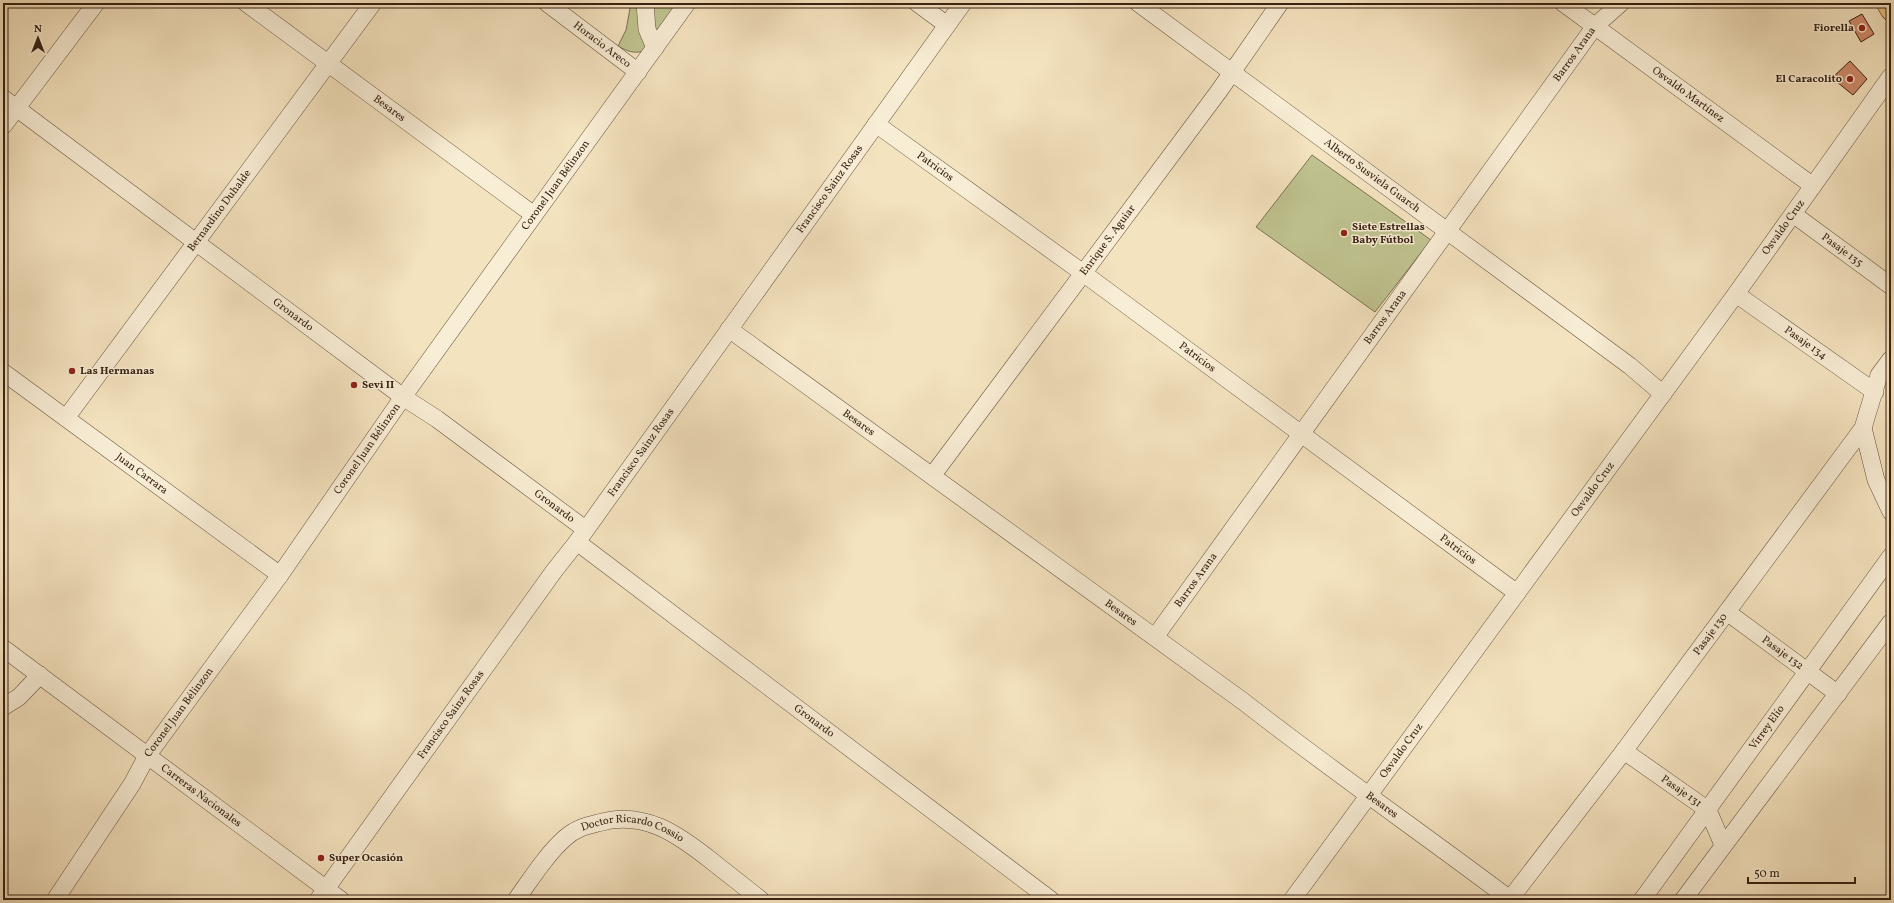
<svg xmlns="http://www.w3.org/2000/svg" width="1894" height="903" viewBox="0 0 1894 903" font-family="Vollkorn,serif">
	<style>
		.green { fill: #bfc390; stroke: #7c7252 }
		.building { fill: #cf8b6a; stroke: #382113 }
		.lines { fill: none; stroke-linecap: round; stroke-linejoin: round }
		.minor-casing { stroke: #67523e; stroke-width: 18 }
		.major-casing { stroke: #382113; stroke-width: 22 }
		.minor { stroke: #f8edd5; stroke-width: 17 }
		.major { stroke: #eac280; stroke-width: 21 }
		.poi-dot { fill: #8f2418; stroke: #f8edd5; stroke-width: 1.5 }
		.labels { text-anchor: middle; dominant-baseline: central; stroke-width: 3; stroke-linejoin: round; paint-order: stroke }
		.poi-label { font-size: 11px; font-weight: bold; fill: #382113; stroke: #f8edd5; text-anchor: start }
		.street-label { font-size: 11px; fill: #382113; stroke: #f8edd5 }
	</style>
	<rect width="100%" height="100%" fill="#f4e3bf"/>
	<filter id="stains"><feTurbulence type="fractalNoise" baseFrequency=".005" numOctaves="4"/><feColorMatrix values="0 0 0 0 .2 0 0 0 0 .09 0 0 0 0 .02 0 0 0 .5 -.17"/></filter>
	<radialGradient id="worn" r=".72"><stop offset=".6" stop-color="#630" stop-opacity="0"/><stop offset="1" stop-color="#630" stop-opacity=".3"/></radialGradient>
	<g class="green">
		<path d="M631 3H679L644 51C633 54 627 51 618 46L626 30Z"/>
		<polygon points="1312,155 1431,240 1375,312 1256,227"/>
	</g>
	<g class="building">
		<polygon points="1862,14 1874,34 1861,42 1849,21"/>
		<polygon points="1850,61 1867,79 1853,95 1832,78"/>
	</g>
	<g class="lines">
		<g class="minor-casing">
			<g id="minor">
				<path id="s1" d="M246 3 534 215"/>
				<path id="s2" d="M547 3 638 72"/>
				<polyline points="645,3 647,29 655,48"/>
				<polyline points="917,3 947,25"/>
				<path id="s3" d="M1138 3 1630 366 1663 394"/>
				<path id="s4" d="M1563 3 1813 186"/>
				<path id="s5" d="M3 98 403 397 437 419 585 529"/>
				<path id="s6" d="M876 124 1083 273 1517 593"/>
				<polyline points="3,126 96,3"/>
				<path id="s7" d="M1793 214 1891 286"/>
				<path id="s8" d="M1736 294 1875 392"/>
				<path id="s9" d="M729 329 1244 702C1331 770 1422 833 1511 900"/>
				<path id="s10" d="M3 372 280 575"/>
				<path id="s11" d="M66 418 373 3"/>
				<polyline points="1863,428 1876,480 1891,512"/>
				<path id="s12" d="M932 476 1219 91 1280 3"/>
				<path id="s13" d="M577 542 1051 900"/>
				<path id="s14" d="M1727 612 1838 694"/>
				<path id="s15" d="M1155 637 1595 26 1621 3"/>
				<path id="s16" d="M3 648 341 900"/>
				<polyline points="3,707 19,697 40,675"/>
				<path id="s17" d="M1624 751 1708 810 1723 845"/>
				<path id="s18" d="M1510 899 1624 751 1863 428 1879 375 1891 359"/>
				<path id="s19" d="M55 900 132 784 147 756 280 575 403 397 687 3"/>
				<path id="s20" d="M318 900 554 571 577 542 963 3"/>
				<path id="s21" d="M516 900C531 879 546 855 565 838 575 829 585 826 598 823 644 809 679 835 713 862 729 875 745 887 761 900"/>
				<path id="s22" d="M1292 900 1736 294 1891 76"/>
				<path id="s23" d="M1642 900 1891 556"/>
				<polyline points="1683,900 1891,622"/>
			</g>
		</g>
		<g class="major-casing">
			<polyline id="major" points="1887,3 1891,10"/>
		</g>
		<use href="#minor" class="minor"/>
		<use href="#major" class="major"/>
	</g>
	<g class="poi-dot">
		<circle cx="1862" cy="28" r="4"/>
		<circle cx="1850" cy="79" r="4"/>
		<circle cx="1344" cy="233" r="4"/>
		<circle cx="72" cy="371" r="4"/>
		<circle cx="354" cy="385" r="4"/>
		<circle cx="321" cy="858" r="4"/>
	</g>
	<g class="labels">
		<g class="poi-label">
			<text x="1854" y="28" text-anchor="end">Fiorella</text>
			<text x="1842" y="79" text-anchor="end">El Caracolito</text>
			<text x="1352" y="227">Siete Estrellas<tspan x="1352" dy="13">Baby Fútbol</tspan></text>
			<text x="80" y="371">Las Hermanas</text>
			<text x="362" y="385">Sevi II</text>
			<text x="329" y="858">Super Ocasión</text>
		</g>
		<g class="street-label">
			<text stroke="none"><textPath href="#s2" startOffset="69">Horacio Areco</textPath></text>
			<text stroke="none"><textPath href="#s15" startOffset="718">Barros Arana</textPath></text>
			<text stroke="none"><textPath href="#s4" startOffset="155">Osvaldo Martínez</textPath></text>
			<text stroke="none"><textPath href="#s1" startOffset="178">Besares</textPath></text>
			<text stroke="none"><textPath href="#s6" startOffset="73">Patricios</textPath></text>
			<text stroke="none"><textPath href="#s3" startOffset="291">Alberto Susviela Guarch</textPath></text>
			<text stroke="none"><textPath href="#s19" startOffset="873">Coronel Juan Bélinzon</textPath></text>
			<text stroke="none"><textPath href="#s20" startOffset="876">Francisco Sainz Rosas</textPath></text>
			<text stroke="none"><textPath href="#s11" startOffset="258">Bernardino Duhalde</textPath></text>
			<text stroke="none"><textPath href="#s22" startOffset="833">Osvaldo Cruz</textPath></text>
			<text stroke="none"><textPath href="#s12" startOffset="294">Enrique S. Aguiar</textPath></text>
			<text stroke="none"><textPath href="#s7" startOffset="61">Pasaje 135</textPath></text>
			<text stroke="none"><textPath href="#s5" startOffset="362">Gronardo</textPath></text>
			<text stroke="none"><textPath href="#s15" startOffset="394">Barros Arana</textPath></text>
			<text stroke="none"><textPath href="#s8" startOffset="85">Pasaje 134</textPath></text>
			<text stroke="none"><textPath href="#s6" startOffset="397">Patricios</textPath></text>
			<text stroke="none"><textPath href="#s9" startOffset="160">Besares</textPath></text>
			<text stroke="none"><textPath href="#s19" startOffset="549">Coronel Juan Bélinzon</textPath></text>
			<text stroke="none"><textPath href="#s20" startOffset="552">Francisco Sainz Rosas</textPath></text>
			<text stroke="none"><textPath href="#s10" startOffset="172">Juan Carrara</textPath></text>
			<text stroke="none"><textPath href="#s22" startOffset="509">Osvaldo Cruz</textPath></text>
			<text stroke="none"><textPath href="#s5" startOffset="686">Gronardo</textPath></text>
			<text stroke="none"><textPath href="#s6" startOffset="721">Patricios</textPath></text>
			<text stroke="none"><textPath href="#s15" startOffset="70">Barros Arana</textPath></text>
			<text stroke="none"><textPath href="#s9" startOffset="484">Besares</textPath></text>
			<text stroke="none"><textPath href="#s18" startOffset="332">Pasaje 130</textPath></text>
			<text stroke="none"><textPath href="#s14" startOffset="69">Pasaje 132</textPath></text>
			<text stroke="none"><textPath href="#s19" startOffset="225">Coronel Juan Bélinzon</textPath></text>
			<text stroke="none"><textPath href="#s20" startOffset="228">Francisco Sainz Rosas</textPath></text>
			<text stroke="none"><textPath href="#s13" startOffset="297">Gronardo</textPath></text>
			<text stroke="none"><textPath href="#s23" startOffset="213">Virrey Elío</textPath></text>
			<text stroke="none"><textPath href="#s22" startOffset="185">Osvaldo Cruz</textPath></text>
			<text stroke="none"><textPath href="#s17" startOffset="70">Pasaje 131</textPath></text>
			<text stroke="none"><textPath href="#s16" startOffset="247">Carreras Nacionales</textPath></text>
			<text stroke="none"><textPath href="#s9" startOffset="808">Besares</textPath></text>
			<text stroke="none"><textPath href="#s21" startOffset="152">Doctor Ricardo Cossio</textPath></text>
		</g>
	</g>
	<rect width="1894" height="903" fill="none" stroke="#f4e3bf" stroke-width="16"/>
	<rect x="4" y="4" width="1886" height="895" fill="none" stroke="#382113" stroke-width="2"/>
	<rect x="8" y="8" width="1878" height="887" fill="none" stroke="#382113"/>
	<g transform="translate(38 38)" stroke="#f8edd5" stroke-width="3" paint-order="stroke">
	<path d="M0-3L7 15L0 10L-7 15Z" fill="#382113"/>
	<text y="-6" font-size="11" font-weight="bold" text-anchor="middle" fill="#382113">N</text>
	</g>
	<path d="M1748 877v6h107v-6" fill="none" stroke="#382113" stroke-width="2"/>
	<text x="1754" y="877" font-size="12" fill="#382113" stroke="#f8edd5" stroke-width="3" paint-order="stroke">50 m</text>
	<rect width="100%" height="100%" filter="url(#stains)"/>
	<rect width="100%" height="100%" fill="url(#worn)"/>
</svg>
